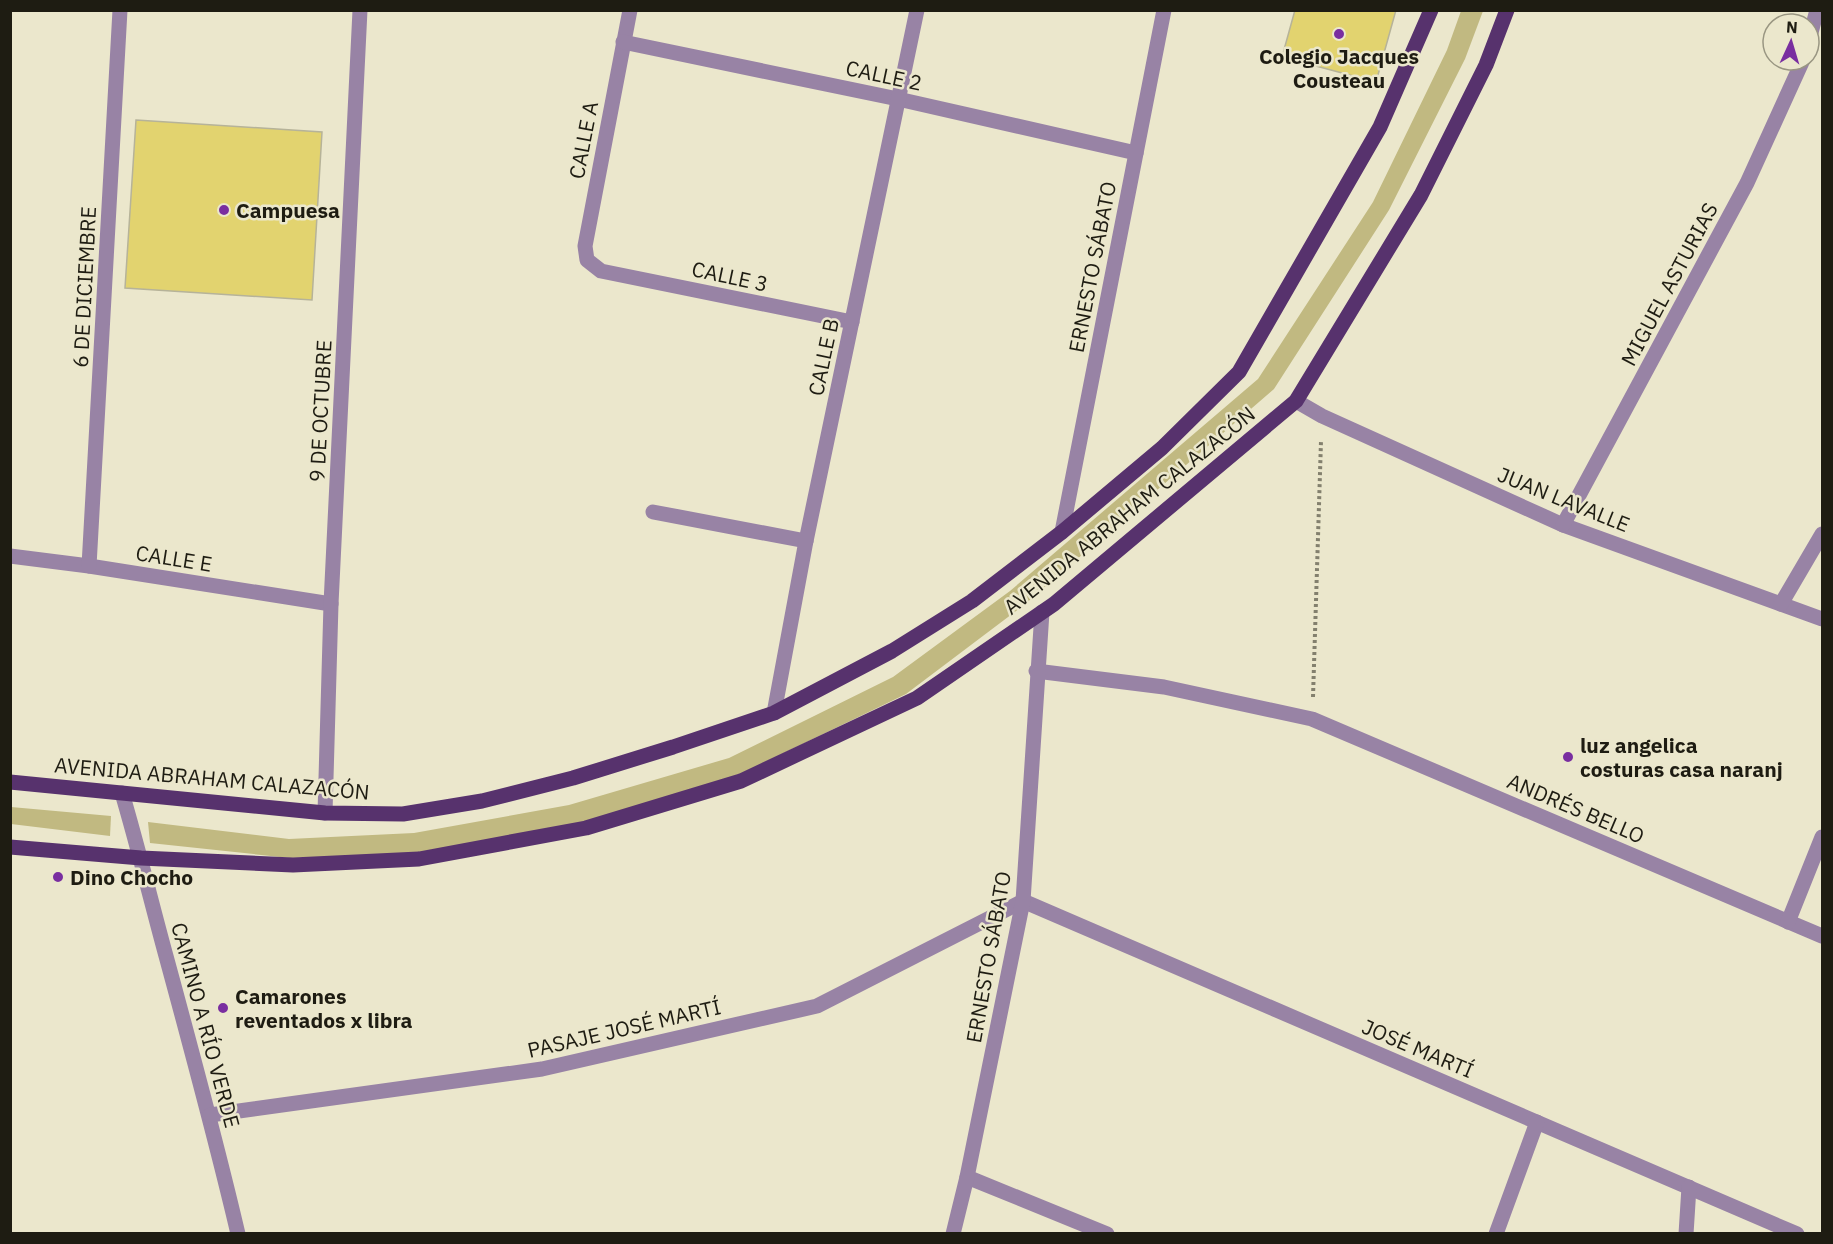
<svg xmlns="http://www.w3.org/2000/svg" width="1833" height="1244" viewBox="0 0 1833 1244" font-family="'IBM Plex Sans',sans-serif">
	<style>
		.green { fill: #c1b981 }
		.building { fill: #e2d36f; stroke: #b6b399; stroke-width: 1.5 }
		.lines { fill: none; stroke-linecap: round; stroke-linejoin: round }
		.path { stroke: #83806e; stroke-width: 4; stroke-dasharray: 3 3; stroke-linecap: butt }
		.minor { stroke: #9883a5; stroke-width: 15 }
		.major { stroke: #57326d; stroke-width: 15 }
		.poi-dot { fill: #792ea0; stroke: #ebe7cc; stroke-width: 2 }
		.labels { text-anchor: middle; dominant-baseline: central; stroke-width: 5; stroke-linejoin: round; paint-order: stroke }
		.poi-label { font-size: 21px; font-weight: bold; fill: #1e1c12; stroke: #ebe7cc; text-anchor: start }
		.street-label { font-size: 21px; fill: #1e1c12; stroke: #ebe7cc }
	</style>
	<rect width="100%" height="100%" fill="#ebe7cc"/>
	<g class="green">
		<polygon points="1461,11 1483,11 1465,59 1389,210 1274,389 1024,605 906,694 736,776 576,825 416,854 290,858 150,843 148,822 289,839 414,833 569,805 729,758 893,677 1010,591 1258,379 1373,202 1447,50"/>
		<polygon points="11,807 111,816 110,836 11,824"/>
	</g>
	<g class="building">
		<polygon points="1295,10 1396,10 1376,82 1282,57"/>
		<polygon points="136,120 322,132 312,300 125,288"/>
	</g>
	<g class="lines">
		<polyline class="path" points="1313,697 1321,441"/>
		<g class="minor">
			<polyline points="630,10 585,246 587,260 601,271 852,322"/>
			<polyline points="1809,40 1817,10"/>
			<polyline points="623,42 898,99 1136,153"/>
			<polyline points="1296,401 1322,416 1563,525 1822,619"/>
			<polyline points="653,512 806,541"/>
			<polyline points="1563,525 1747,183 1803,60"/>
			<polyline points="1062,532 1164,10"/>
			<polyline points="10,556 89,566 331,604"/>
			<polyline points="89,566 120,10"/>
			<polyline points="1781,604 1822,534"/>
			<polyline points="1036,671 1164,687 1312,719 1822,936"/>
			<polyline points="774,713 806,541 917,10"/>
			<path d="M122 793C138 847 151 901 166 956 191 1048 216 1140 238 1234"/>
			<polyline points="325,813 331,604 360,10"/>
			<polyline points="1788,922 1822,837"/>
			<polyline points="210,1115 542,1069 817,1006 1023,901 1797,1234"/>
			<polyline points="967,1177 1107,1234"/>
			<polyline points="953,1234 967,1177 1023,901 1042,612"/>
			<polyline points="1496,1234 1537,1122"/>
			<polyline points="1686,1234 1689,1187"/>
		</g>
		<g class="major">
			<polyline points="10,782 325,813 403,814 482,801 573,778 673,747 774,713 892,651 972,601 1062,532 1162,448 1239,372 1380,127 1431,10"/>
			<polyline points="10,847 141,858 293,865 419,859 586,828 741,781 917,698 1054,604 1296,401 1421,195 1486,65 1507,10"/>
		</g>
	</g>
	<g class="poi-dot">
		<circle cx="1339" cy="34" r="6"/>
		<circle cx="224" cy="210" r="6"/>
		<circle cx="1568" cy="757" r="6"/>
		<circle cx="58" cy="877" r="6"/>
		<circle cx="223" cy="1008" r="6"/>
	</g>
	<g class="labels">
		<g class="poi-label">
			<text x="1339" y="56" text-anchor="middle">Colegio Jacques<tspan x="1339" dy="24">Cousteau</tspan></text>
			<text x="236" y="210">Campuesa</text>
			<text x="1580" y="745">luz angelica<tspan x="1580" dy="24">costuras casa naranj</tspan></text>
			<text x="70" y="877">Dino Chocho</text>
			<text x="235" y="996">Camarones<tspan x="235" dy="24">reventados x libra</tspan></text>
		</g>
		<g class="street-label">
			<text transform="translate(884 75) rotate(12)">CALLE 2</text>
			<text transform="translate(583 140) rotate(-79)">CALLE A</text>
			<text transform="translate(1092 267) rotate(-79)">ERNESTO SÁBATO</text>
			<text transform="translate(730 276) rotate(12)">CALLE 3</text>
			<text transform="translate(1669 284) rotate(-62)">MIGUEL ASTURIAS</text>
			<text transform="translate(84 287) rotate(-87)">6 DE DICIEMBRE</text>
			<text transform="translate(823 357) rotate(-78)">CALLE B</text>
			<text transform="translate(320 411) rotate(-87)">9 DE OCTUBRE</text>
			<text transform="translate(1564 499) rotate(22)">JUAN LAVALLE</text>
			<text transform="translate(1129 510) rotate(-39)">AVENIDA ABRAHAM CALAZACÓN</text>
			<text transform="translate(174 558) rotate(9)">CALLE E</text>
			<text transform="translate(212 778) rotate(5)">AVENIDA ABRAHAM CALAZACÓN</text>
			<text transform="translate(1576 808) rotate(23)">ANDRÉS BELLO</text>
			<text transform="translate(988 957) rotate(-80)">ERNESTO SÁBATO</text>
			<text transform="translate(206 1025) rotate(75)">CAMINO A RÍO VERDE</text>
			<text transform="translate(624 1028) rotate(-13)">PASAJE JOSÉ MARTÍ</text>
			<text transform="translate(1418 1048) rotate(23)">JOSÉ MARTÍ</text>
		</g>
	</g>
	<rect width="1833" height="1244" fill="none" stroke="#1e1c12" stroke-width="24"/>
	<g transform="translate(1791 42) rotate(4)"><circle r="28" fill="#ebe7cc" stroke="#999682" stroke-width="1.5"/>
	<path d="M0-4.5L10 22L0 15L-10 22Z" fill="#792ea0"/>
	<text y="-9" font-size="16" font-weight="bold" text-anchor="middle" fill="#1e1c12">N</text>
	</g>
</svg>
